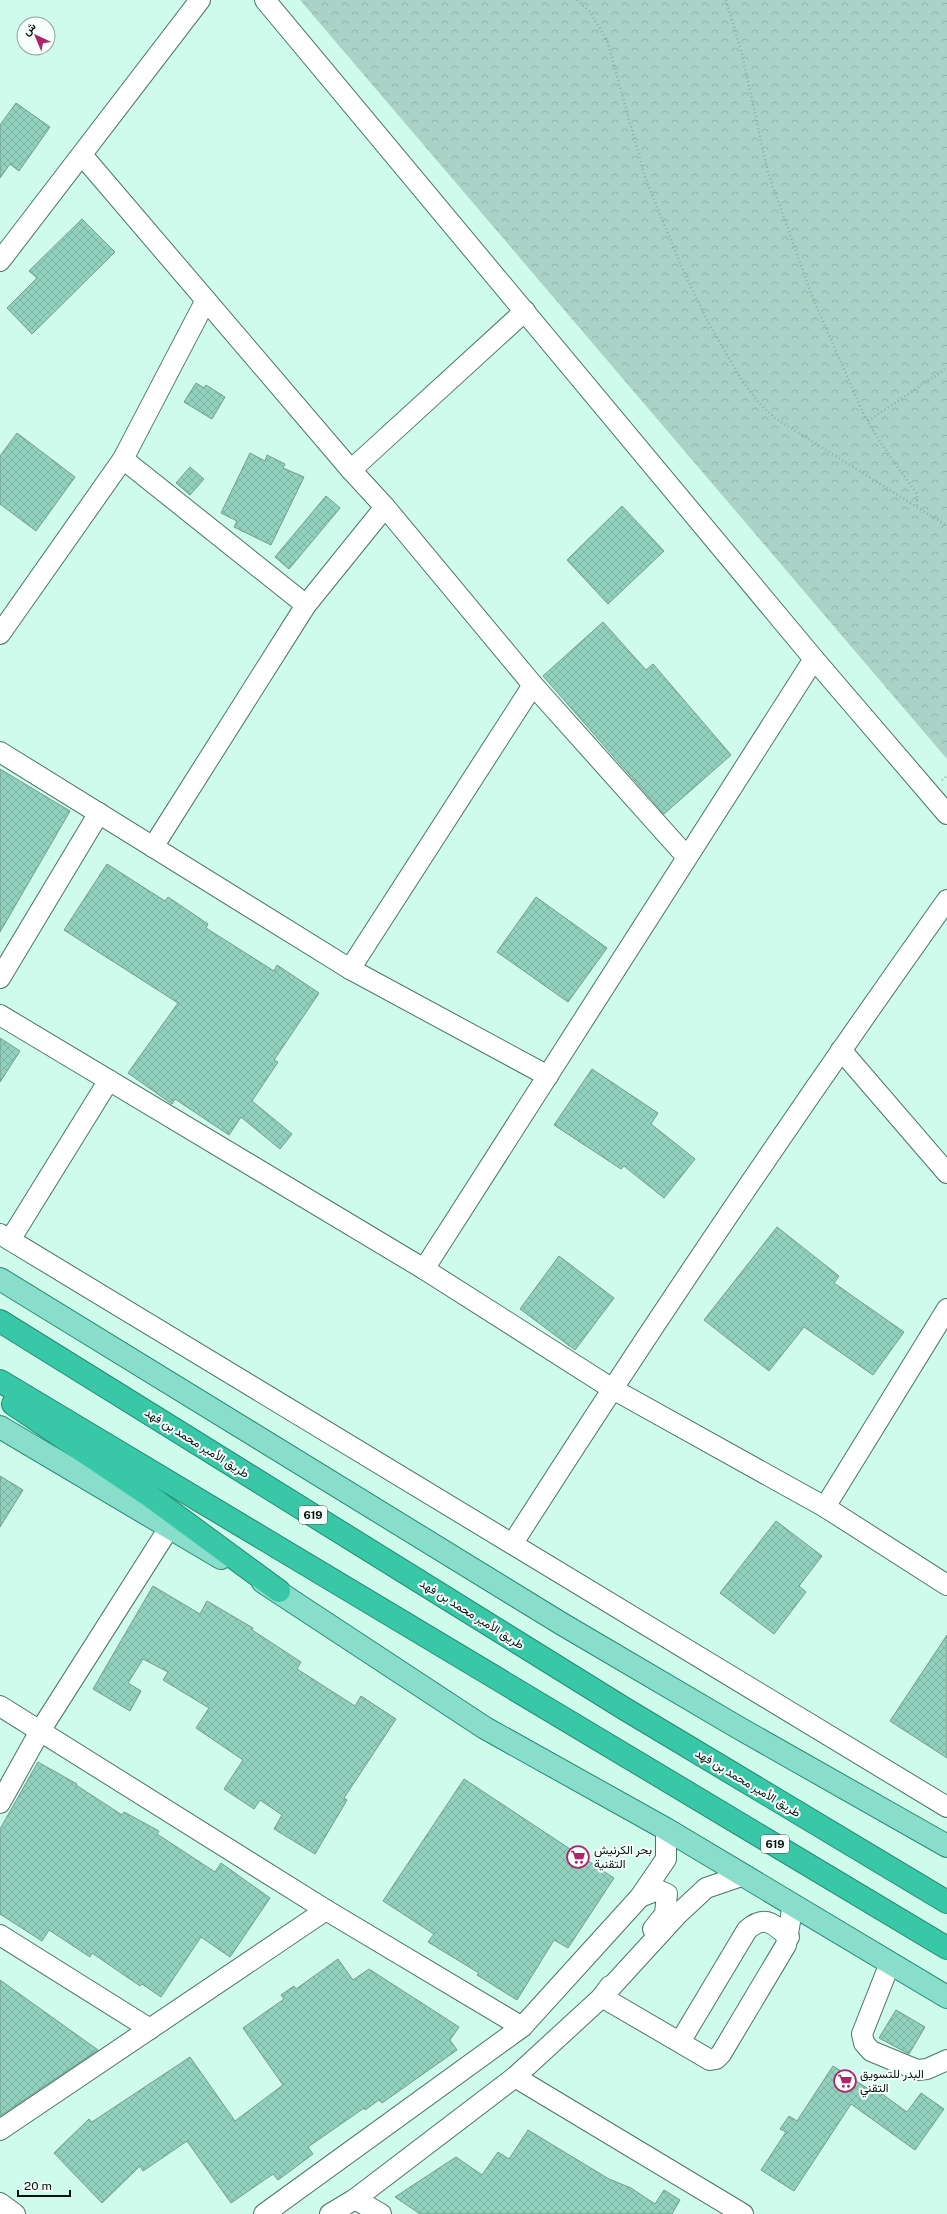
<svg xmlns="http://www.w3.org/2000/svg" width="947" height="2214" viewBox="0 0 947 2214" font-family="'Public Sans',Vazirmatn,sans-serif">
	<style>
		.forest { fill: url(#forest-crowns) }
		.building { fill: url(#building-cross-hatch); stroke: #739c8f }
		.lines { fill: none; stroke-linecap: round; stroke-linejoin: round }
		.minor-casing { stroke: #4c7468; stroke-width: 22 }
		.major-casing { stroke: #268972; stroke-width: 24 }
		.highway-casing { stroke: #268972; stroke-width: 24 }
		.path { stroke: #8caea3; stroke-width: 2.5; stroke-dasharray: 1 3; stroke-linecap: butt }
		.minor { stroke: #fff; stroke-width: 20 }
		.major { stroke: #88deca; stroke-width: 22 }
		.highway { stroke: #38c8a7; stroke-width: 22 }
		.labels { text-anchor: middle; dominant-baseline: central; stroke-width: 4; stroke-linejoin: round; paint-order: stroke }
		.shield { fill: #f6fffc; stroke: #4d5a56; stroke-width: 1 }
		.shield-label { font-size: 11px; font-weight: bold; fill: #04130f }
		.street-label { font-size: 12px; fill: #04130f; stroke: #f6fffc }
		.poi-label { font-size: 12px; fill: #04130f; stroke: #f6fffc; text-anchor: start }
	</style>
	<defs>
		<pattern id="forest-crowns" width="20" height="18" patternUnits="userSpaceOnUse"><rect width="20" height="18" fill="#abd2c6"/><path d="M2 6a3 3 0 1 1 6 0M12 15a3 3 0 1 1 6 0" fill="none" stroke="#92b3a9"/></pattern>
		<pattern id="building-cross-hatch" width="8" height="8" patternUnits="userSpaceOnUse"><rect width="8" height="8" fill="#91d1bd"/><path d="M0 0l8 8M0 8l8-8" fill="none" stroke="#7bb3a1"/></pattern>
	</defs>
	<rect width="100%" height="100%" fill="#cffbed"/>
	<polygon class="forest" points="300,0 947,0 947,759"/>
	<g class="building">
		<polygon points="16,103 50,127 19,171 10,164 0,178 0,125"/>
		<polygon points="82,219 115,252 32,334 7,308 37,278 29,271"/>
		<polygon points="196,383 204,388 206,385 225,397 212,419 184,402"/>
		<polygon points="17,433 75,477 36,531 0,504 0,456"/>
		<polygon points="250,453 265,461 267,455 285,464 283,468 304,477 271,545 234,527 237,521 221,513"/>
		<polygon points="190,467 204,479 190,495 176,483"/>
		<polygon points="326,496 340,508 289,569 275,557"/>
		<polygon points="622,506 664,551 608,604 567,560"/>
		<polygon points="603,622 646,670 653,664 731,755 664,814 543,676"/>
		<polygon points="0,769 70,811 0,932"/>
		<polygon points="107,864 165,901 168,897 208,924 206,928 274,971 277,965 319,993 274,1060 278,1062 252,1101 292,1134 280,1149 241,1117 229,1135 175,1099 172,1104 128,1073 178,1003 64,930"/>
		<polygon points="536,897 607,948 568,1002 497,952"/>
		<polygon points="0,1038 20,1051 0,1082"/>
		<polygon points="592,1069 658,1113 651,1124 695,1159 664,1198 624,1166 621,1169 554,1125"/>
		<polygon points="777,1227 839,1276 834,1283 904,1332 873,1375 804,1327 769,1371 704,1320"/>
		<polygon points="559,1256 614,1298 575,1350 520,1309"/>
		<polygon points="0,1476 23,1490 0,1527"/>
		<polygon points="776,1521 822,1556 799,1586 806,1592 774,1634 720,1593"/>
		<polygon points="153,1586 200,1614 207,1601 253,1628 252,1630 301,1662 297,1669 355,1706 361,1696 396,1719 344,1798 347,1800 315,1854 274,1829 282,1815 260,1800 254,1809 224,1789 243,1760 196,1728 209,1708 163,1680 168,1672 143,1659 128,1683 141,1691 130,1711 93,1689"/>
		<polygon points="947,1635 947,1758 890,1721"/>
		<polygon points="38,1762 77,1784 76,1785 122,1815 124,1812 159,1831 157,1834 215,1872 221,1863 270,1898 230,1957 201,1937 161,1997 142,1984 140,1986 92,1953 90,1957 49,1930 42,1941 0,1914 0,1829"/>
		<polygon points="464,1779 614,1878 568,1948 554,1940 517,2000 477,1975 479,1973 428,1942 434,1934 383,1901"/>
		<polygon points="338,1959 353,1980 369,1969 459,2027 450,2040 457,2050 382,2103 379,2100 365,2110 364,2108 308,2147 313,2154 278,2180 273,2174 231,2203 187,2141 143,2171 140,2166 102,2203 54,2153 89,2119 92,2122 190,2057 235,2121 283,2085 243,2028 284,1999 281,1995 294,1986 296,1989"/>
		<polygon points="0,1980 98,2050 0,2116"/>
		<polygon points="896,2010 925,2027 909,2054 879,2038"/>
		<polygon points="833,2066 876,2094 878,2091 907,2112 921,2093 944,2109 915,2150 851,2104 794,2191 761,2170 786,2132 780,2129 789,2116 797,2121"/>
		<polygon points="528,2130 609,2179 631,2188 655,2204 664,2190 680,2200 672,2214 420,2214 395,2197 456,2157 482,2175 498,2152 509,2159"/>
	</g>
	<g class="lines">
		<g class="minor-casing">
			<g id="minor">
				<polyline points="265,0 814,659 947,814"/>
				<polyline points="82,155 351,470 385,507 533,685 686,856"/>
				<polyline points="0,261 200,0"/>
				<polyline points="123,459 306,605"/>
				<polyline points="351,470 525,311"/>
				<polyline points="0,634 123,459 206,300"/>
				<polyline points="0,752 350,969 548,1076"/>
				<polyline points="153,847 306,605 385,507"/>
				<polyline points="350,969 533,685"/>
				<polyline points="0,978 99,813"/>
				<polyline points="0,1015 424,1269 611,1388 825,1507 947,1585"/>
				<polyline points="841,1050 947,1173"/>
				<polyline points="0,1234 947,1807"/>
				<polyline points="10,1240 109,1080"/>
				<path d="M424 1269C555 1066 683 861 814 659"/>
				<polyline points="825,1507 947,1309"/>
				<path d="M513 1543C652 1325 797 1111 947 900"/>
				<polyline points="0,1706 326,1910 522,2027"/>
				<polyline points="0,1803 40,1731 169,1528"/>
				<polyline points="640,1897 658,1890 667,1894 665,1914 653,1929"/>
				<polyline points="0,1935 150,2029"/>
				<polyline points="890,1963 862,2034 864,2043 871,2051 917,2070 927,2069 947,2060"/>
				<polyline points="610,1986 602,1997 710,2060 716,2059 721,2054 786,1945 793,1904"/>
				<path d="M680 2042 747 1930C765 1914 773 1924 789 1937"/>
				<polyline points="515,2077 743,2214"/>
				<polyline points="0,2130 326,1910"/>
				<polyline points="355,2199 381,2214"/>
				<polyline points="0,2203 15,2214"/>
				<polyline points="264,2214 522,2027 640,1897 666,1859 666,1829"/>
				<polyline points="330,2214 355,2199 515,2077 602,1997 677,1915 706,1888 744,1875"/>
			</g>
		</g>
		<g class="major-casing">
			<g id="major">
				<polyline points="0,1279 562,1624 739,1728 947,1846"/>
				<polyline points="0,1427 221,1558"/>
				<polyline points="263,1582 485,1728 666,1829 947,1997"/>
			</g>
		</g>
		<g class="highway-casing">
			<g id="highway">
				<polyline points="0,1321 625,1709 947,1902"/>
				<polyline points="0,1381 947,1948"/>
				<polyline points="13,1404 147,1494 279,1591"/>
			</g>
		</g>
		<g class="path">
			<polyline points="577,0 589,11 607,40 645,177 682,268 710,326 743,382 759,403 775,418 947,526"/>
			<polyline points="726,0 742,54 768,173 812,296 864,415 880,442 917,494 917,507"/>
			<polyline points="868,421 947,368"/>
			<polyline points="942,780 947,776"/>
		</g>
		<use href="#minor" class="minor"/>
		<use href="#major" class="major"/>
		<use href="#highway" class="highway"/>
	</g>
	<defs>
		<g id="supermarket-ring" transform="scale(1.15)"><circle r="9.5" fill="#f6fffc" stroke="#ad266d" stroke-width="1.5"/><path d="M-6-5.5h2.5l.6 2H6L4.5 2H-2.5L-4.4-4H-6ZM-1.5 3.2a1.3 1.3 0 1 0 .1 0ZM3 3.2a1.3 1.3 0 1 0 .1 0Z" fill="#ad266d"/></g>
	</defs>
	<g fill-rule="evenodd">
		<use href="#supermarket-ring" x="578" y="1857"/>
		<use href="#supermarket-ring" x="845" y="2081"/>
	</g>
	<g class="labels">
		<g class="shield">
			<rect x="299" y="1506" width="28" height="18" rx="3"/>
			<rect x="761" y="1835" width="28" height="18" rx="3"/>
		</g>
		<g class="shield-label">
			<text x="313" y="1515">619</text>
			<text x="775" y="1844">619</text>
		</g>
		<g class="street-label">
			<text transform="translate(197 1443) rotate(32)">طريق الأمير محمد بن فهد</text>
			<text transform="translate(472 1614) rotate(32)">طريق الأمير محمد بن فهد</text>
			<text transform="translate(748 1783) rotate(31)">طريق الأمير محمد بن فهد</text>
		</g>
		<g class="poi-label">
			<text x="594" y="1850">بحر الكرنيش<tspan x="594" dy="14">التقنية</tspan></text>
			<text x="860" y="2074">البدر للتسويق<tspan x="860" dy="14">التقني</tspan></text>
		</g>
	</g>
	<g transform="translate(36 36) rotate(316)"><circle r="19" fill="#f6fffc" stroke="#95a19d"/>
	<path d="M0-3L7 15L0 10L-7 15Z" fill="#ad266d"/>
	<text y="-6" font-size="11" font-weight="bold" text-anchor="middle" fill="#04130f">ش</text>
	</g>
	<path d="M18 2190v6h52v-6" fill="none" stroke="#04130f" stroke-width="2"/>
	<text x="24" y="2190" font-size="12" fill="#04130f" stroke="#f6fffc" stroke-width="3" paint-order="stroke">20 m</text>
</svg>
